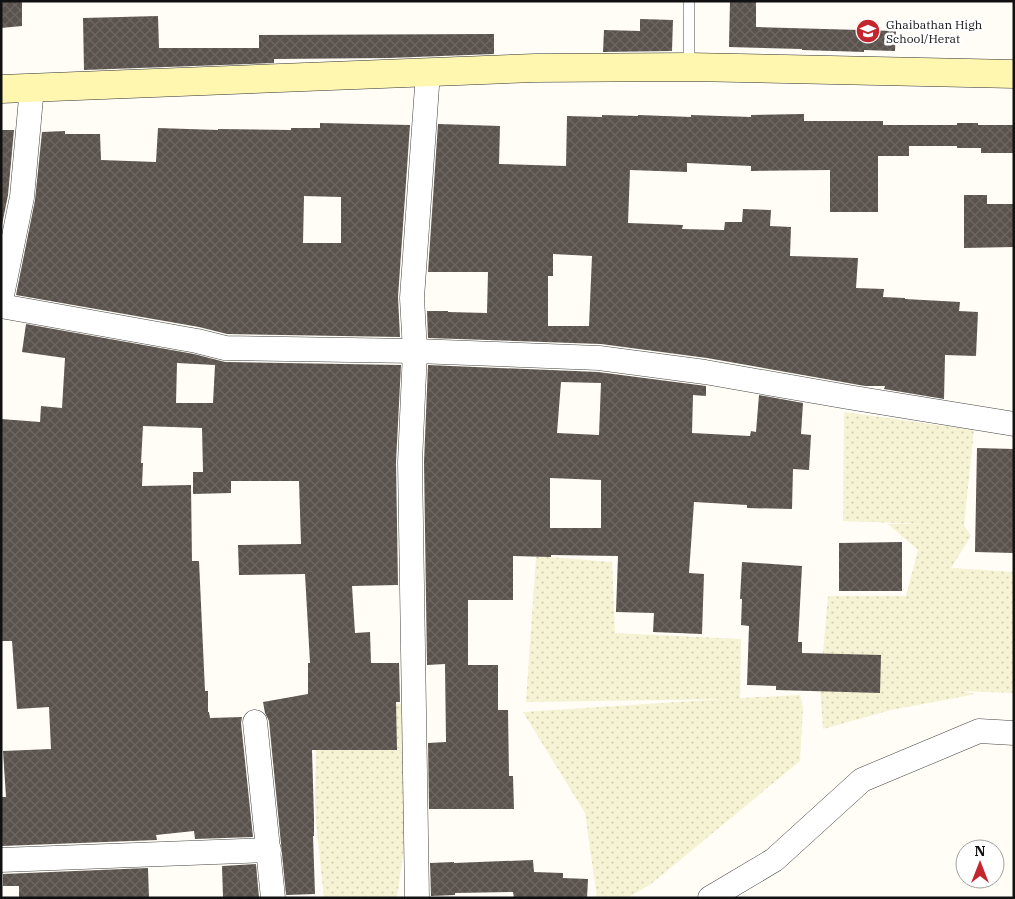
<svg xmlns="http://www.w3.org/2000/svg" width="1015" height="899" viewBox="0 0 1015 899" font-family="'IBM Plex Serif',serif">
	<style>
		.farmland { fill: url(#farmland-dots) }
		.building { fill: url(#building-cross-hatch); fill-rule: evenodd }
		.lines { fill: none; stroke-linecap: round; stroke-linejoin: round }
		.lane-casing { stroke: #444; stroke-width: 12 }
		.street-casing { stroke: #444; stroke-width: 25 }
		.secondary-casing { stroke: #333; stroke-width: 29 }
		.lane { stroke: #fff; stroke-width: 11 }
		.street { stroke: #fff; stroke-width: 24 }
		.secondary { stroke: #fff6b0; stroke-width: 28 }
		.labels { text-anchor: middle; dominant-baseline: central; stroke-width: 5; stroke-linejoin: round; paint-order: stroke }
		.poi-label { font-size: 12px; fill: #111; stroke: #fff; text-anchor: start }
	</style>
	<defs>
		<pattern id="farmland-dots" width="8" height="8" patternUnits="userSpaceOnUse" patternTransform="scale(1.25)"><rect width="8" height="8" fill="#f6f3d4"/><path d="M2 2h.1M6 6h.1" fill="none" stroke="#d2cfb5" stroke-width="1.8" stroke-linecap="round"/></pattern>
		<pattern id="building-cross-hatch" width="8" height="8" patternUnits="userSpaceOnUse" patternTransform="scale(1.25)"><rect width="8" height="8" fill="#5a524d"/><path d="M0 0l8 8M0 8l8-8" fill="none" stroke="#6d6662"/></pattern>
	</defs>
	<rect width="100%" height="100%" fill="#fffdf5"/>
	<g class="farmland">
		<polygon points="844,412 974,430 964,525 971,536 951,568 1014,572 1014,693 962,691 976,694 891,710 823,729 820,685 828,596 906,596 918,550 888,524 926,524 843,521"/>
		<polygon points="536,556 612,562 615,633 741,639 740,698 800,695 803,708 800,761 651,884 627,898 597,898 585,813 523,712 724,699 526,702"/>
		<polygon points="405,704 410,806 397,898 324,898 316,822 315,796 316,748 312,705"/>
	</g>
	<g class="building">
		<polygon points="1,1 22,1 22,26 1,28"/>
		<polygon points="730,1 756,1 756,27 896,31 895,51 864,50 864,52 802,50 802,49 729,47"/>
		<polygon points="158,16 159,48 259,48 259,35 494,34 494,54 389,58 274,59 274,63 84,70 83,18"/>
		<polygon points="640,19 673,20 672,51 603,52 604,30 640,31"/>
		<path d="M804 114V121H883V125H957V123H978V125H1014V153H981V148H957V146H909V156H878V212H830V170L751 171V166L687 163V172L630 170 628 223 683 225 682 229 724 230 725 222H742L743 209 771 210 770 226 791 227 790 256 858 258 856 288 884 289 883 297 905 298V299L960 302 959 311 978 312 976 356 945 355 944 399 884 389 885 386H865L707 358 601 344 428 338 427 311H448V312L487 313 488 272H428L438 124 500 126 499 164 566 166 567 116 602 117V115L638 116V115L691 117V115L751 117V115ZM553 254 592 256 589 326H548V276H553Z"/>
		<path d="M320 123 410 125 398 297 400 337 227 334 199 327 16 295 35 200 42 132 65 131V134H100L101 160 156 162 158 128 218 130V129L291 130V128H320ZM304 196 341 197V243H303Z"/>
		<polygon points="1,130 14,130 8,195 1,230"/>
		<polygon points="964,195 987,195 987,204 1014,204 1014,247 964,248"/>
		<path d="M26 324 194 354 225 362 401 365 396 462 398 585 352 586 355 633 370 632 371 663H399L400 702H396L397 750H312L314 818V836H313L315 894 286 895 269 721 265 713 263 702 308 694V663H310L305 574 239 575 238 545 301 544 299 481H231V493L193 494V472H203L202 428 143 426 141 463H143L142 486 191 485 192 561H199L205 691H208V712H209L210 718 242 717 241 723 253 837 195 839 194 831 156 835 157 840 2 846 1 797H6L3 751 51 749 49 707 17 709 12 641H1V419L40 422 41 406 62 408 65 358 22 352ZM177 363 215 365 213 403H176Z"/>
		<path d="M428 365 598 372 706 386V396L693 395 692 433 750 436 751 431 756 432 759 395 803 403 801 434 811 435 809 470 793 469 792 509 747 508V505L694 502 689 573 704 574 702 634 653 632 654 613 616 612 618 556 551 555V557L513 556V600H468V665H498V710H508L509 776H513L514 809H429L428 743 446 742 445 664 427 665 424 462ZM561 382 601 383 599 435 557 433ZM550 478 601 480V528H550Z"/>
		<polygon points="977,448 1014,449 1014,553 975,552"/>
		<polygon points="902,542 902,591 839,591 839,543"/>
		<polygon points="742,562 802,566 798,642 802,642 802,653 881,655 880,693 776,690 776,686 747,685 749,626 741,625 742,599 740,599"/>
		<polygon points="533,860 534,872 563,873 563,878 588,879 587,898 514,898 513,892 455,893 455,895 431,896 430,863 454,862 454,863"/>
		<polygon points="256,864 259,898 223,898 222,866"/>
		<polygon points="148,868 149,898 19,898 19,886 3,886 3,874"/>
	</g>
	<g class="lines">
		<g class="lane-casing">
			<polyline id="lane" points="689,67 689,1"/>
		</g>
		<g class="street-casing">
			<g id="street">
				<polyline points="1,300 22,197 32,87"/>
				<polyline points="1,306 197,341 225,348 415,351 599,358 705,372 848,397 1014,424"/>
				<polyline points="255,722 273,898"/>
				<polyline points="1,860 269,850"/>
				<polyline points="417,898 410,462 415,351 412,298 428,72"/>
				<polyline points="710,898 774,860 862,780 979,731 1014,733"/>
			</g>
		</g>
		<g class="secondary-casing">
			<polyline id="secondary" points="1,89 535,68 689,67 1014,74"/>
		</g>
		<use href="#lane" class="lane"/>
		<use href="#street" class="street"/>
		<use href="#secondary" class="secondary"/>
	</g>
	<defs>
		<g id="school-disc" transform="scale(1.25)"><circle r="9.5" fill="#c4262e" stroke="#fff"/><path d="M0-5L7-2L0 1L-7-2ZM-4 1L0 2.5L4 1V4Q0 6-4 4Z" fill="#fff"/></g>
	</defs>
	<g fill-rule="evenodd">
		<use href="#school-disc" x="868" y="31"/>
	</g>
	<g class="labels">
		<g class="poi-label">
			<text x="886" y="24">Ghaibathan High<tspan x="886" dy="14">School/Herat</tspan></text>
		</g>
	</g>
	<rect width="1015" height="899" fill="none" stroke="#111111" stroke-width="5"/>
	<g transform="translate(980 864)"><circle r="24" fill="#ffffff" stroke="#a0a0a0"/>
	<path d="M0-4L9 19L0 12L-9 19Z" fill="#c4262e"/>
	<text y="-8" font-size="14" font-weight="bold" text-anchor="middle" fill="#111111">N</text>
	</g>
</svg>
